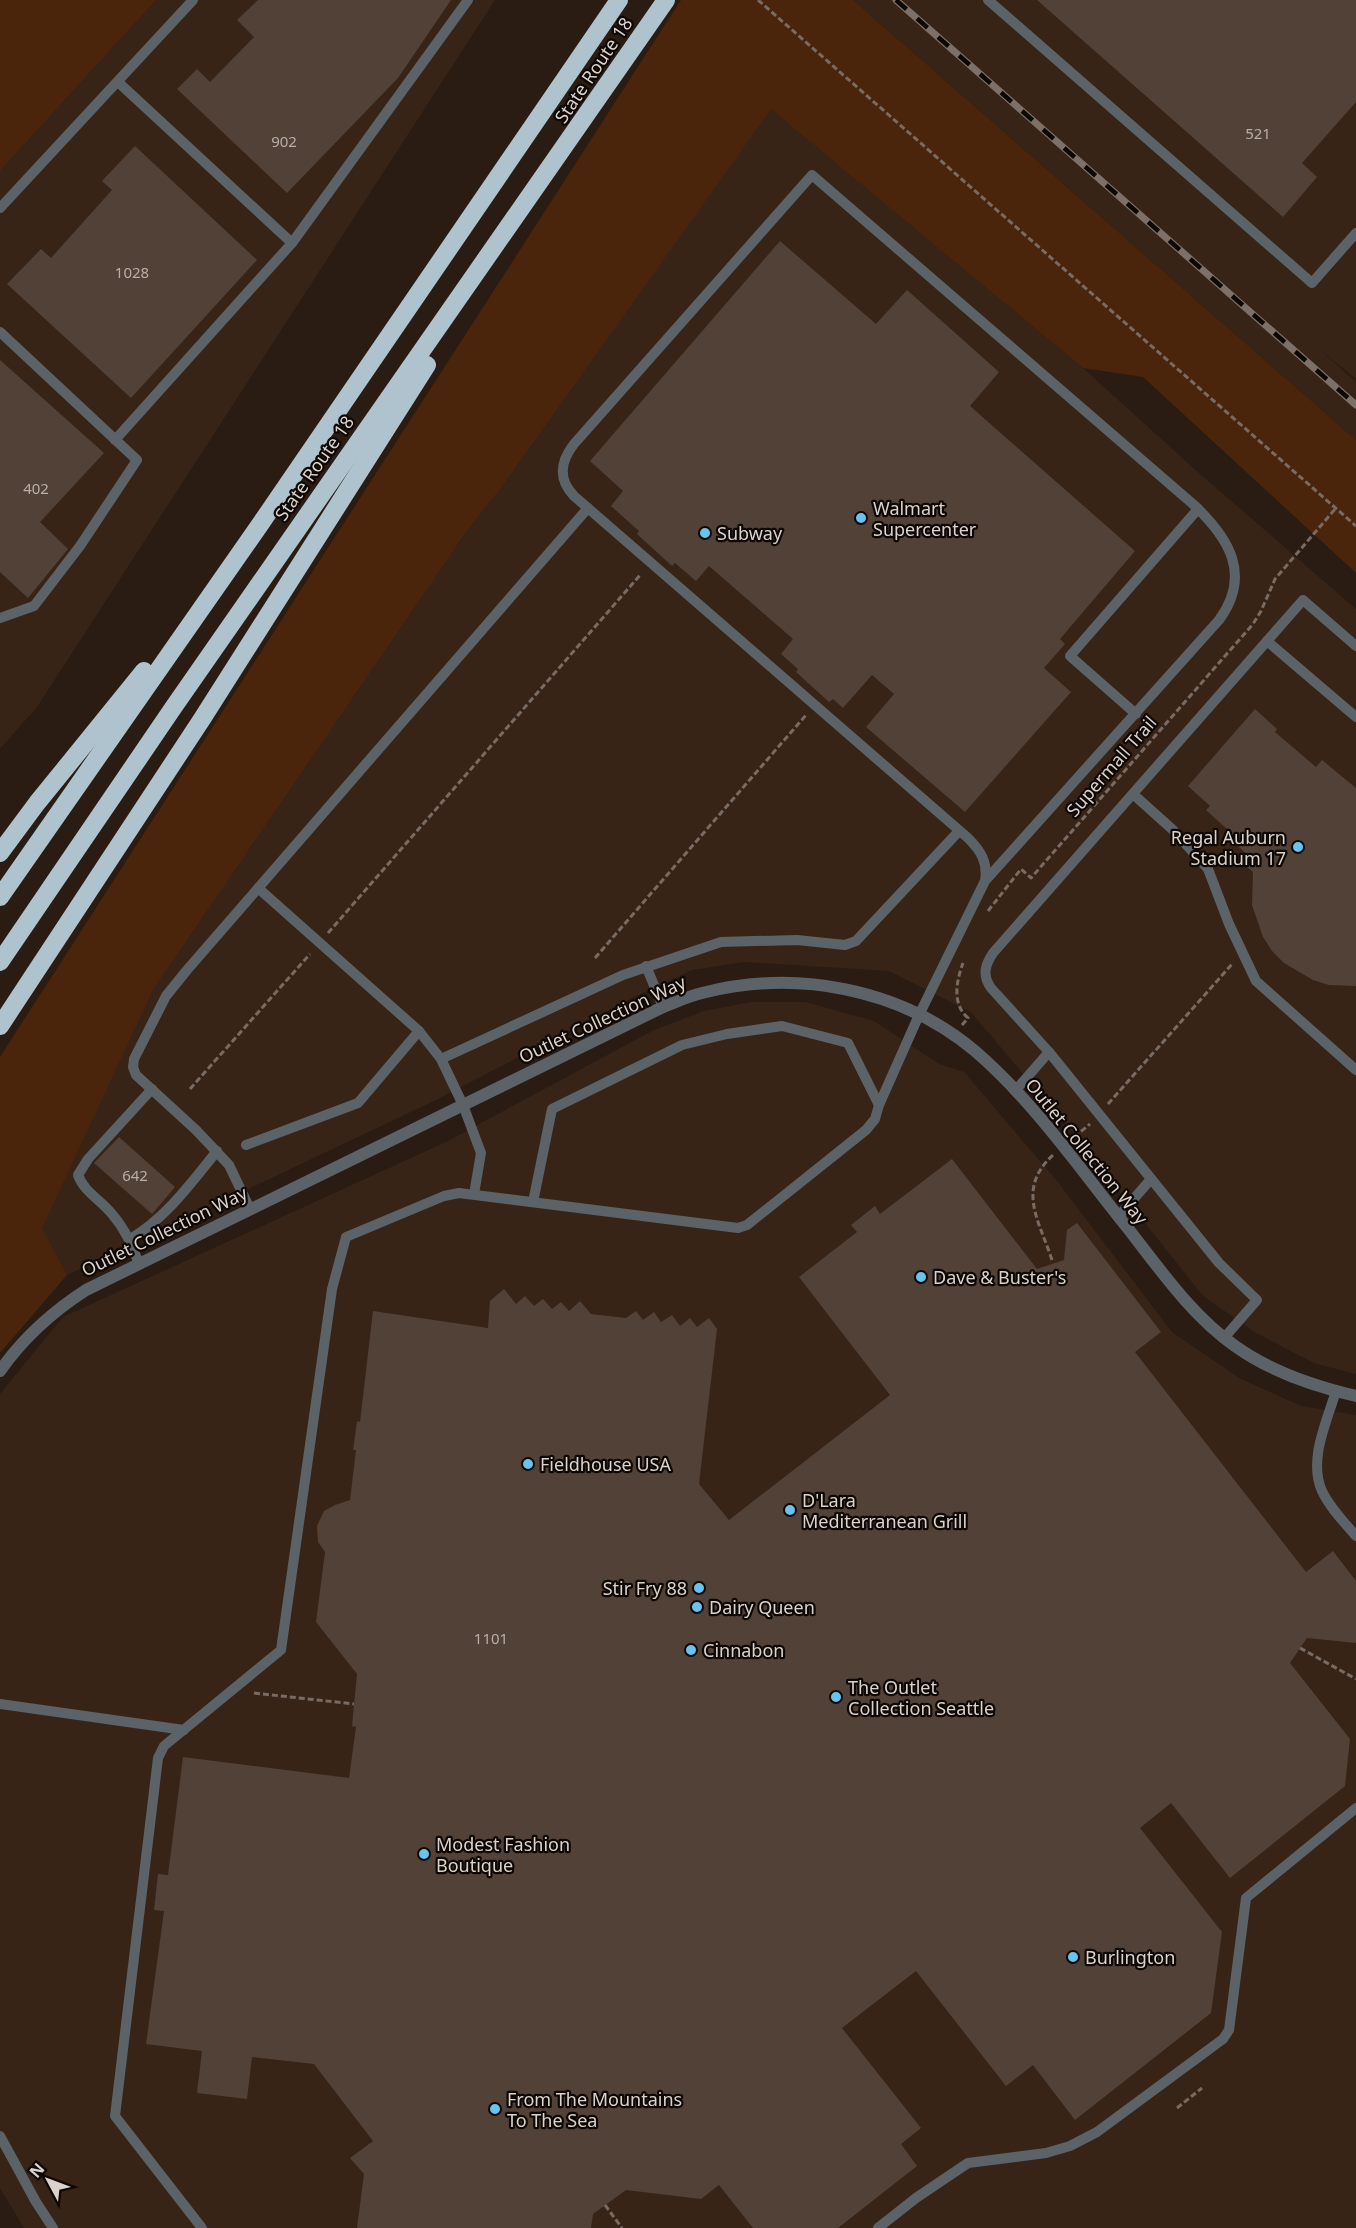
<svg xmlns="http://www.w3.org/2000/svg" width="1356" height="2228" viewBox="0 0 1356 2228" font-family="'Noto Sans',sans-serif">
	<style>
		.built { fill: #382417 }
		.green { fill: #4b250b }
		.building { fill: #514137 }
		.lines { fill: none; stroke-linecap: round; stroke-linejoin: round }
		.path { stroke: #786b64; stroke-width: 3; stroke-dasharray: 6 3; stroke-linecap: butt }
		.service { stroke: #5b6368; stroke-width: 10 }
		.tertiary { stroke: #5b6368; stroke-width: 12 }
		.motorway { stroke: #aec3ce; stroke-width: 18 }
		.rail-casing { stroke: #7c7068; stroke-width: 7 }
		.rail { stroke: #0e0805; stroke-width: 4.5; stroke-dasharray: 14; stroke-linecap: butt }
		.poi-dot { fill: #69c3f1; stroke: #0e0805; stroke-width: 2 }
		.labels { text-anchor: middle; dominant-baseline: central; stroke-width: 4.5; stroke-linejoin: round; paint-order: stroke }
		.number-label { font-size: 15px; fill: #b9aea7 }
		.street-label { font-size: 18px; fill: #dcd2cc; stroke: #0e0805 }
		.poi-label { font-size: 18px; fill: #dcd2cc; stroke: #0e0805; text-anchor: start }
	</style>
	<rect width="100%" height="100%" fill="#2a1c13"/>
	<g class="built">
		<polygon points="156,0 495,0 37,707 0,749 0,171"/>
		<polygon points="853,0 1356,0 1356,379 1319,349 1356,382 1356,440"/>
		<polygon points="771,108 1083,368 1200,474 1356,609 1356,1374 1314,1363 1256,1333 1203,1296 1084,1146 971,1012 889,971 744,962 692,970 632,998 436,1100 67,1275 41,1228 153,990 467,531 501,488"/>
		<polygon points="751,1002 805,1002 874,1021 939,1064 964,1072 1057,1181 1172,1332 1239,1378 1301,1406 1356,1415 1356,2228 24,2228 0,2188 0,1394 63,1317 446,1142 654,1030 704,1011"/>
	</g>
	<g class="green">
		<polygon points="0,0 156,0 0,171"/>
		<polygon points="681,0 853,0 1356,440 1356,573 1143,377 1083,368 771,109 501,488 467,531 153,990 42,1228 67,1275 0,1353 0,1057"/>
	</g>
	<g class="building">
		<polygon points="258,0 451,0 398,78 287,193 177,89 197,69 210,82 254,37 237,20"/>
		<polygon points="1037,0 1356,0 1356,102 1302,163 1317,177 1283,217"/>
		<polygon points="135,146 257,260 131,398 7,284 41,249 51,258 112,190 102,181"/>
		<polygon points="780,241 876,324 907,290 999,372 970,406 1135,551 1060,639 1065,644 1044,668 1071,692 965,812 866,727 894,694 872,675 843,708 833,699 829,702 796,672 798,669 781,654 793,639 709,566 696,581 675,563 672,566 637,534 639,531 611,506 623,491 590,461"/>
		<polygon points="0,360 104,453 40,522 68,549 28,598 0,572"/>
		<polygon points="1255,709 1277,729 1275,732 1316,767 1322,760 1356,788 1356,986 1329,985 1313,980 1284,963 1272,951 1263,937 1252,905 1253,872 1247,867 1253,860 1226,835 1229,831 1206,810 1210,806 1188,786"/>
		<polygon points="119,1137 175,1187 152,1214 94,1163"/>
		<polygon points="952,1159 1037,1269 1064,1260 1067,1230 1077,1223 1161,1332 1135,1352 1306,1572 1333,1551 1356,1581 1356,1643 1307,1638 1290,1663 1350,1739 1345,1786 1230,1878 1171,1803 1140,1828 1222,1932 1211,2013 1075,2120 1033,2065 1006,2086 916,1971 842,2028 921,2128 901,2144 917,2166 838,2228 753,2228 719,2185 701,2199 626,2190 593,2214 591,2228 357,2228 364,2174 350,2158 373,2141 314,2064 252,2057 247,2099 197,2093 202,2051 146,2044 164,1911 154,1910 158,1874 168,1875 183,1757 349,1778 356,1727 352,1726 357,1674 316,1622 325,1552 318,1542 317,1526 324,1511 335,1505 350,1500 356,1450 353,1450 357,1421 360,1422 373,1311 488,1328 490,1301 504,1289 516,1304 525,1296 534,1306 543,1299 552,1309 561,1302 569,1311 580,1301 591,1314 626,1318 636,1311 643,1320 654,1312 661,1322 672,1315 680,1326 690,1318 697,1327 709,1318 717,1329 699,1484 729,1520 890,1395 799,1277 857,1232 851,1225 875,1206 880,1214"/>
	</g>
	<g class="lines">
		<g class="path">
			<polyline points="758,0 1356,526"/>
			<polyline points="988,911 1021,869 1031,878 1253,624 1261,611 1275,579 1336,508"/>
			<polyline points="328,933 641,574"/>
			<polyline points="595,958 806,715"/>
			<path d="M962 1025 968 1018C952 1004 956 982 963 963"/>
			<polyline points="190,1089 310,954"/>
			<polyline points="1108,1104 1233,963"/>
			<polyline points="1074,1137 1090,1124"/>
			<path d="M1052 1260C1039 1220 1016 1189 1053 1155"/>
			<polyline points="1300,1648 1356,1679"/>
			<polyline points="254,1693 354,1704"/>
			<polyline points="1177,2108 1202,2088"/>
			<polyline points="605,2205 622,2228"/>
		</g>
		<g class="service">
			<polyline points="988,0 1312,283 1356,233"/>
			<polyline points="0,208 193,0"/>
			<polyline points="292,243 468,0"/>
			<polyline points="0,332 137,460 80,546 34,606 0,618"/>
			<polyline points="115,440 292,243 118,82"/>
			<polyline points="1267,641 1356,717"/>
			<polyline points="1136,714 1070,656 1198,509"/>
			<polyline points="1133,794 1173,830 1208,869 1229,924 1256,981 1356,1070"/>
			<polyline points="258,888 419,1031 441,1059 463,1105 481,1153 474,1194"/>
			<polyline points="646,966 663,1007"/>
			<polyline points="441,1059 623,975 721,942 797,940 845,945 856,941 959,831"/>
			<polyline points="1015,1091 1049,1052"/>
			<polyline points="246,1145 358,1103 419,1031"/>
			<polyline points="533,1202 552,1109 682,1045 727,1034 782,1026 848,1043 879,1105"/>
			<polyline points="250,1209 229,1165 196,1130 136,1075 133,1067 134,1059 166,996 187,970 588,508"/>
			<polyline points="1118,1217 1151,1179"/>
			<path d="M130 1239C166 1218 191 1183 217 1151"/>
			<path d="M139 1264C132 1245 125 1229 112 1214 101 1200 84 1192 78 1175L88 1159 152 1089"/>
			<path d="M1224 1338 1257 1300 1219 1263 1049 1052 991 988C982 975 985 965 993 953L1303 600 1356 646"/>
			<path d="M1336 1391C1327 1421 1308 1460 1322 1491 1330 1508 1344 1522 1356 1536"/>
			<polyline points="0,1704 184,1730"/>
			<polyline points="0,2136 36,2202 53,2228"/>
			<path d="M202 2228 115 2116 158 1758 164 1746 281 1650 332 1289 346 1237 444 1196 459 1193 738 1228 747 1225 866 1130 875 1119 879 1105 919 1015 985 881C988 862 981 851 968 838L574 496C558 479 560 462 574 444L812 175 1194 505C1229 538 1252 575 1219 620L985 881"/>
			<polyline points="878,2228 916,2198 968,2163 1046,2153 1070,2146 1097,2132 1223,2039 1229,2030 1246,1898 1356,1808"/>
		</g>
		<path class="tertiary" d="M0 1371C23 1338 52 1312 86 1290L663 1007C676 1002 689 996 702 993 796 969 900 988 975 1051 1033 1101 1078 1166 1126 1226 1159 1268 1191 1315 1235 1346 1271 1372 1313 1386 1356 1396"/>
		<g class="motorway">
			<polyline points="0,853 37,803 144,671"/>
			<polyline points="0,897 259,526 619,0"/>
			<polyline points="0,962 173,708 666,0"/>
			<polyline points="0,1026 202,719 427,365"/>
		</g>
		<g class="rail-casing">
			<polyline id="rail" points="896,0 1356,405"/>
		</g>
		<use href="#rail" class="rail"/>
	</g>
	<g class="poi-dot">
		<circle cx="861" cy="518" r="6"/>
		<circle cx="705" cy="533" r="6"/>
		<circle cx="1298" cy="847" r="6"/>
		<circle cx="921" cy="1277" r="6"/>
		<circle cx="528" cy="1464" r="6"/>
		<circle cx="790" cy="1510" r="6"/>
		<circle cx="699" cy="1588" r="6"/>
		<circle cx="697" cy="1607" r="6"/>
		<circle cx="691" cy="1650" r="6"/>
		<circle cx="836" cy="1697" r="6"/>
		<circle cx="424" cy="1854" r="6"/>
		<circle cx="1073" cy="1957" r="6"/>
		<circle cx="495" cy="2109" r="6"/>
	</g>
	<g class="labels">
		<g class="number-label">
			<text x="1258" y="133">521</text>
			<text x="284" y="141">902</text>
			<text x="132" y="272">1028</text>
			<text x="36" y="488">402</text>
			<text x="135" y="1175">642</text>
			<text x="491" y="1638">1101</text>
		</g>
		<g class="street-label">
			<text transform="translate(593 70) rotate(-56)">State Route 18</text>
			<text transform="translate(314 468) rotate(-55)">State Route 18</text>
			<text transform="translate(1111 766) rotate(-49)">Supermall Trail</text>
			<text transform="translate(602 1019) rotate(-25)">Outlet Collection Way</text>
			<text transform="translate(1087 1151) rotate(51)">Outlet Collection Way</text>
			<text transform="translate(164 1231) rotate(-26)">Outlet Collection Way</text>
		</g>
		<g class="poi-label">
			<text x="873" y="508">Walmart<tspan x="873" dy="21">Supercenter</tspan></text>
			<text x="717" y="533">Subway</text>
			<text x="1286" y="837" text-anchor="end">Regal Auburn<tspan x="1286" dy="21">Stadium 17</tspan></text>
			<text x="933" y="1277">Dave &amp; Buster's</text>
			<text x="540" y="1464">Fieldhouse USA</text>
			<text x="802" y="1500">D'Lara<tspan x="802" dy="21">Mediterranean Grill</tspan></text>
			<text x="687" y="1588" text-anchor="end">Stir Fry 88</text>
			<text x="709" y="1607">Dairy Queen</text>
			<text x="703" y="1650">Cinnabon</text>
			<text x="848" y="1687">The Outlet<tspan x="848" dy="21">Collection Seattle</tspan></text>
			<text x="436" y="1844">Modest Fashion<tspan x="436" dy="21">Boutique</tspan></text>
			<text x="1085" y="1957">Burlington</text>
			<text x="507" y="2099">From The Mountains<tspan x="507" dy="21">To The Sea</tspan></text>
		</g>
	</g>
	<g transform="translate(48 2180) rotate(311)" stroke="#0e0805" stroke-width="4.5" paint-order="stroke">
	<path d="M0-4.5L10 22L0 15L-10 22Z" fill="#dcd2cc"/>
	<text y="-9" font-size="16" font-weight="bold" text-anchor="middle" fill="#dcd2cc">N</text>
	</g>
</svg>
